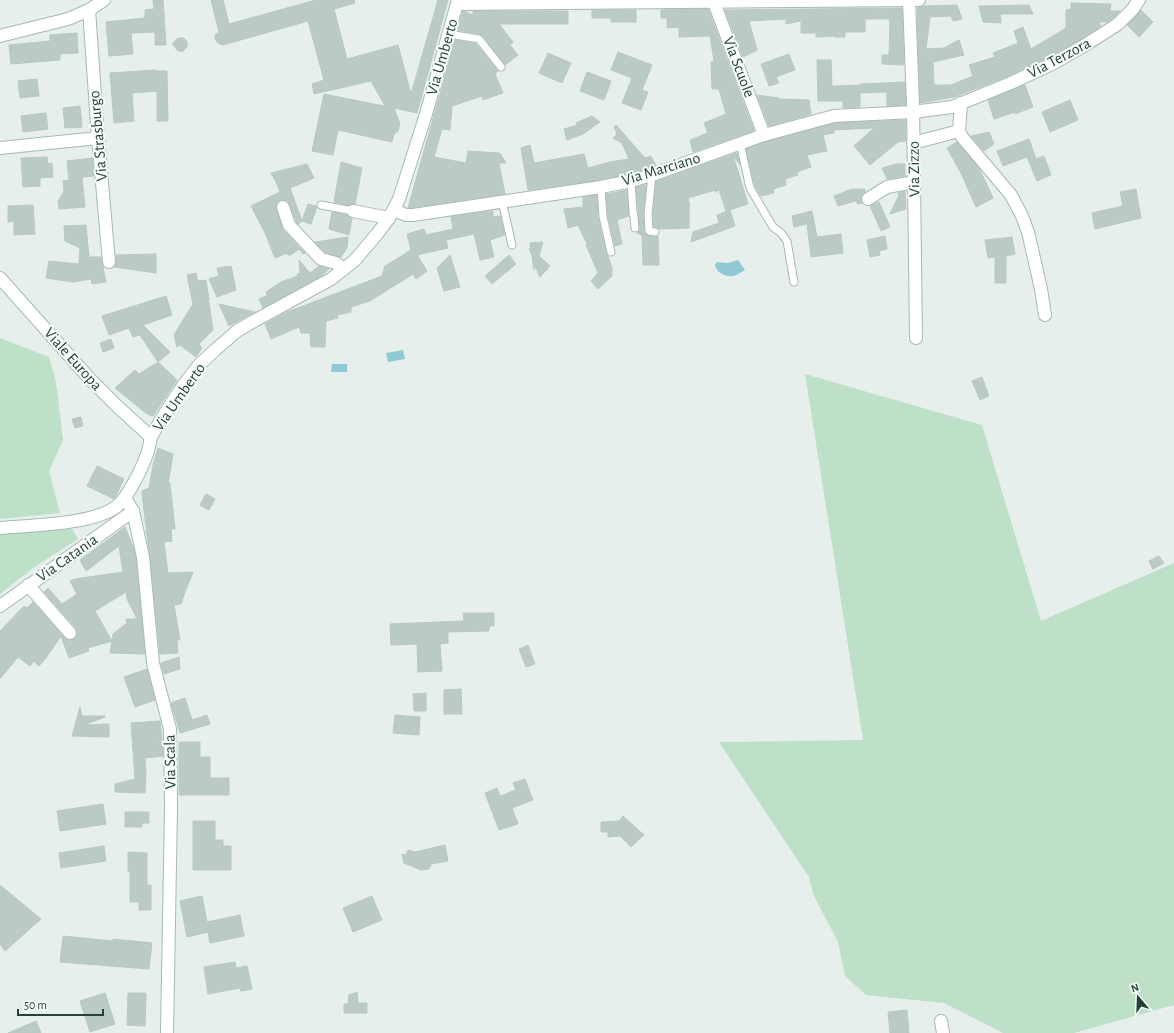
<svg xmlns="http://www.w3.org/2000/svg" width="1174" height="1033" viewBox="0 0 1174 1033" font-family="'Alegreya Sans',sans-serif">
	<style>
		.green { fill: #bfe0c8 }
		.water { fill: #8ec9d4 }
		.building { fill: #bbcac4; stroke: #b8c9c2; fill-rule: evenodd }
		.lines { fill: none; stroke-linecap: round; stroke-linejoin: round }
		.service-casing { stroke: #a8b8b2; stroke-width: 9 }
		.minor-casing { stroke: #a8b8b2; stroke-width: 14 }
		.tertiary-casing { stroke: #a8b8b2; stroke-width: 14 }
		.secondary-casing { stroke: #a4bbb3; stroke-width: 14 }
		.service { stroke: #fff; stroke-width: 7 }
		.minor { stroke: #fff; stroke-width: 12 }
		.tertiary { stroke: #fff; stroke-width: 12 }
		.secondary { stroke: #fff; stroke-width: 12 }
		.labels { text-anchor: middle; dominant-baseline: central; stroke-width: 4; stroke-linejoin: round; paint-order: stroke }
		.street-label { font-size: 16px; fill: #24423a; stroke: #f7fbf9 }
	</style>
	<rect width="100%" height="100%" fill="#e6efeb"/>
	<g class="green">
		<polygon points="0,338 49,357 56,382 63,440 49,471 60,513 0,519"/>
		<polygon points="805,374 982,425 1041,621 1174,563 1174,1005 1074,1033 1003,1033 944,1003 866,995 845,976 838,942 814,896 809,877 719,742 863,740"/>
		<polygon points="72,529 78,539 33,568 0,594 0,534"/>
	</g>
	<g class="water">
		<path d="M738 260 745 270C741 272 737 275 733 276 725 277 717 273 715 265L717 262 728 263Z"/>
		<polygon points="403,350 405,359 388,362 386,353"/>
		<polygon points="332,364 347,364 347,372 331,372"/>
	</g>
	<g class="building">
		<polygon points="153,0 163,0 166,45 155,45 155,32 131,33 133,54 109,56 106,22 145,18 145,10 154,9"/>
		<polygon points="211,0 223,0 229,24 316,0 354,0 355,3 334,9 347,59 398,45 411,94 438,0 448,0 417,113 385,106 371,81 314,94 312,84 324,80 308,21 223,45 218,43 215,39 215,35 219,32"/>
		<polygon points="1071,3 1111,4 1110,11 1120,11 1113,18 1108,22 1099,22 1101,26 1078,41 1051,56 1008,76 954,97 920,103 917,8 924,6 957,5 962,19 953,21 951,16 930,17 926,49 944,48 959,40 964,55 933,62 934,85 951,85 973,76 969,65 995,57 993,53 1018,43 1014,31 1023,27 1031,49 1066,28 1066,10 1071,9"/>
		<polygon points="1029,5 1033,14 1000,14 1001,23 983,22 979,6"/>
		<polygon points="902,8 904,65 882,64 882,55 889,55 890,19 865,19 865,32 845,32 845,37 835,37 835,36 816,37 816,33 801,33 801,21 786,24 786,19 749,21 757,50 743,57 725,10"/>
		<polygon points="708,9 754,131 693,152 690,140 708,133 704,123 726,114 719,89 712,89 711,62 714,61 710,36 679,37 679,27 667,28 667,18 661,18 661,10"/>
		<polygon points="592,10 636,10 636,22 611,22 611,18 592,18"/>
		<polygon points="1141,10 1153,22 1139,37 1127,25"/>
		<polygon points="463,11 473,15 473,11 568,11 568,24 499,24 513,42 510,45 518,55 505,65 483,36 480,34 458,30"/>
		<polygon points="77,33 78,53 60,54 60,60 11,64 9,45 50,41 50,35"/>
		<polygon points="178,38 184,38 187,42 187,47 183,51 178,51 172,44"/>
		<polygon points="455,40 476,44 498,71 495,74 503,93 483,100 482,96 452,106 450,130 442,129 434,157 466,163 468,151 500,153 506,163 499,163 505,194 408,208"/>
		<polygon points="618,52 652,65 642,90 648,92 641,110 622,103 632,78 611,70"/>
		<polygon points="548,53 571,63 562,83 539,73"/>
		<polygon points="789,54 795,70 776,77 779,83 769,86 761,64"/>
		<polygon points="817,60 831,60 832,86 861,85 861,84 905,82 906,105 887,106 887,92 860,93 860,107 843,108 843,101 818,101"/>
		<polygon points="156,70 156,71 167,71 168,121 157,121 157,91 132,93 134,121 114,123 110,73"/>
		<polygon points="587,72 611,81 604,100 580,91"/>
		<polygon points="37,79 39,96 20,98 18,81"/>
		<polygon points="1025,85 1033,107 1015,114 1015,112 994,119 988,100"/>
		<polygon points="324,94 394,108 400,124 398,131 394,134 392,142 338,130 333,155 312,151"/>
		<polygon points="757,95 779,98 779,99 809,100 811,114 769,126"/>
		<polygon points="1070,100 1078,120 1050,132 1042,112"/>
		<polygon points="80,106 82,127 65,128 63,108"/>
		<polygon points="46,113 48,129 23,132 21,116"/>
		<polygon points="592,116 600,122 583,134 567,140 564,129 577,125 576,123"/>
		<polygon points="906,120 906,141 898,142 870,165 854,146 874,128 834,130 834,133 823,135 827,151 807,155 811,167 797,172 798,175 785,179 786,185 773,189 774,193 761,196 755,186 746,149 766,142 835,123"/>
		<polygon points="616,125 645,158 651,156 656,166 629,174 600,180 528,190 521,148 530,145 534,163 584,154 588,168 610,162 629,159 622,143 613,138 617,134 614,127"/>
		<polygon points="989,132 994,144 984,151 971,136"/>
		<polygon points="1029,139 1036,159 1044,156 1051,175 1037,181 1027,157 1003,166 997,151"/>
		<polygon points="957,142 979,168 993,198 976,207 961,173 947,148"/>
		<polygon points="737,153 740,165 733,155 748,204 726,211 719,190 715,192 715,190 688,198 690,206 689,206 689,228 659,229 654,227 653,215 656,181"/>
		<polygon points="47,157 48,164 52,163 53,177 40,178 40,186 23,187 21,158"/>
		<polygon points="92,158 94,176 82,177 85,207 59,209 58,201 64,191 63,181 69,180 67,161"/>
		<polygon points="341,162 362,168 355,204 349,205 334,202"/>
		<polygon points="307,164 314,178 290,188 302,221 298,224 296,221 290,205 288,201 284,200 280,200 277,202 276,206 283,230 305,253 303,254 299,249 291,255 288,255 287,253 275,258 265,233 251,206 280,192 276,182 271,173"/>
		<polygon points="896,164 905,164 905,176 887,179 882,168"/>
		<polygon points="646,185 643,214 644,231 645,234 648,236 655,237 658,236 659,265 643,265 642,235 637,233 640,228 636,187"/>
		<polygon points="852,189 865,189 865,192 862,195 861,199 862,203 858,204 856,201 838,206 834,196"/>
		<polygon points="1136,189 1141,218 1095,229 1092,213 1123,206 1120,192"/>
		<polygon points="627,190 629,216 617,220 622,244 615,246 608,216 606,194"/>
		<polygon points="905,191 906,209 890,214 899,195 898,193"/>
		<polygon points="597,195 598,218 606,253 608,256 612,268 612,276 598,289 591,281 598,273 586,245 587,244 578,225 568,228 564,209 583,207 583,197"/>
		<polygon points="879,202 890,227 881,231 870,206"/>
		<polygon points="308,204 316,206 317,207 311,224 302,221"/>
		<polygon points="33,205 35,234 14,235 14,221 8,222 8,206"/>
		<polygon points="730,210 735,226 691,242 693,232 719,223 717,215"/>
		<polygon points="493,211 493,217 500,216 505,235 490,240 494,257 480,260 474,234 446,240 448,248 417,255 427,271 416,279 413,274 370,301 351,307 351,312 337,315 338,318 326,321 325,347 311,347 310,333 301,333 299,327 271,339 265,324 287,312 382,276 385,266 411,250 407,234 424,229 426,235 453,229 451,217"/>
		<polygon points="812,211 817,237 841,234 843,253 811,257 807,224 794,227 792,216"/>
		<polygon points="332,212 347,215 352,218 349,235 329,229"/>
		<polygon points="86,225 89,257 101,257 106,282 92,284 91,279 73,282 46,278 49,261 80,264 79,263 80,248 65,241 64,226"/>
		<polygon points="885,236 887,249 879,251 880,255 870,257 867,240"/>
		<polygon points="348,237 347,248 341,257 325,252 315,242"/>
		<polygon points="1012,237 1015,254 1006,256 1006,283 995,283 995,257 988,258 985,240"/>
		<polygon points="543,242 539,256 550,266 540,277 535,266 534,270 532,256 529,248 531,250 530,243"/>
		<polygon points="156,254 156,273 114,267 116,262 116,255"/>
		<polygon points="450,255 460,287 444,291 437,268"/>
		<polygon points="509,255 516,264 492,284 485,276"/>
		<polygon points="299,260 310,273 319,266 329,269 321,276 263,308 259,299 267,296 266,292 281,282 298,276 297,274 300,273"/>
		<polygon points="231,266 236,290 217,297 209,279 219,276 217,268"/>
		<polygon points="196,273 198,281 206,280 209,300 207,301 209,302 213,330 199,344 202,348 196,357 180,345 177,347 174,335 193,304 187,275"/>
		<polygon points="166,296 172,315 143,325 170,352 158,362 140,335 133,337 129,328 109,335 102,316"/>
		<polygon points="219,304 255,312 229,326"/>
		<polygon points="111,339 114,348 103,352 100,343"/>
		<polygon points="158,362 177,380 153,416 147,414 115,388 135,370 139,374"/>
		<polygon points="982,377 989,396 980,400 972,381"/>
		<polygon points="81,417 83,426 75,428 72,419"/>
		<polygon points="158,448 173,454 168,484 170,483 175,529 171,529 172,541 164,542 168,573 193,572 185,592 181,604 174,605 180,640 177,640 178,653 160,654 150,556 148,543 143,503 142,491 149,488 153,465"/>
		<polygon points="97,466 124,479 116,496 114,499 87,486"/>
		<polygon points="206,494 215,499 209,510 200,505"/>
		<path d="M125 527 134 549 136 558 145 654 110 653 112 641 88 648 89 651 69 658 61 636 46 658 39 666 34 661 30 666 18 657 0 679V631L24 606 27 608 33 602 65 638 71 640 75 638 77 632 76 628 44 592 48 588 62 604 77 594 70 581 75 579 123 572 119 546 86 571 80 560ZM126 592 127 599 137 619H126L127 623 113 634 112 641 95 611Z"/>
		<polygon points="1159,556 1164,563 1153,569 1149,561"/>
		<polygon points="463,613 494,613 494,626 489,626 489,631 448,632 448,643 440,644 442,671 418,672 417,644 391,645 390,624 464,621"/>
		<polygon points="528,645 535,664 526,667 519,649"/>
		<polygon points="179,657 180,669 164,674 161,663"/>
		<polygon points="147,669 155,700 135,707 124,677"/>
		<polygon points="461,689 462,714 444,714 444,690"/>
		<polygon points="426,693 426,711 414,711 413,694"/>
		<polygon points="185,698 192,720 207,715 210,724 180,733 171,703"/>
		<polygon points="80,707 82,716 105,716 105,717 84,725 109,724 109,737 72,736"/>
		<polygon points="395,715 420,717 419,735 393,733"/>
		<polygon points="160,721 162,740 156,742 162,742 163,756 145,758 146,773 145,793 115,792 115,784 135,779 131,723"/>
		<polygon points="179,742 200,742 200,757 210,757 210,778 229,778 229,795 179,795"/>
		<polygon points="525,779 533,800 512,808 518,824 499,830 485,793 497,788 500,796 516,790 513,783"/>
		<polygon points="103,804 106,824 60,831 57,811"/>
		<polygon points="125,812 149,812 149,823 142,823 142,827 125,827"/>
		<polygon points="623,816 644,835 631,847 620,836 608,837 608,832 601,832 601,822 619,821"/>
		<polygon points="193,821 215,821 215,840 223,840 223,846 231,846 231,870 193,870"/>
		<polygon points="445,845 448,861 431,864 429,869 421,870 404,863 402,854 406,855 408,850 415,852"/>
		<polygon points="104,846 106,861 61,868 59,853"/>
		<polygon points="128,852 147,853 147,885 151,885 151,910 139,910 139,902 130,902 130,871 128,871"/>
		<polygon points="0,885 41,919 5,951 0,944"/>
		<polygon points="202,896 207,922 240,915 244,936 210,943 208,932 187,937 180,901"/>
		<polygon points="372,896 382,920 353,932 343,908"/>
		<polygon points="63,936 113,941 113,939 152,943 149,969 60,962"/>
		<polygon points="235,962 236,968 247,966 252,989 241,991 240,988 208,994 204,967"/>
		<polygon points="357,992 358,1003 367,1003 367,1013 344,1013 344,1004 348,1004 349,995"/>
		<polygon points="105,993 115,1024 90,1032 80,1001"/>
		<polygon points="128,993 146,993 145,1026 127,1025"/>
		<polygon points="907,1010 909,1033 890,1033 888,1012"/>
		<polygon points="36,1021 41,1033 8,1033"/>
	</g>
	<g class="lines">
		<g class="service-casing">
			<g id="service">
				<polyline points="449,34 479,39 501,67"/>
				<polyline points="740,143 750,188 773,227 781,233 787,241 794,282"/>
				<polyline points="652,175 648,215 649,231 655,232"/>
				<polyline points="631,181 633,213 634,217 635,228"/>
				<polyline points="601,187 603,217 611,252"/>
				<polyline points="502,201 512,245"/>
				<polyline points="321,205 353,211"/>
			</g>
		</g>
		<g class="minor-casing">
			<g id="minor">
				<polyline points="713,0 764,135"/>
				<polyline points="909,0 913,104 916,338"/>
				<polyline points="457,4 919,0"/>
				<polyline points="89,10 98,138 109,262"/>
				<polyline points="959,131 962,137 1011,195 1022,216 1028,232 1041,289 1045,315"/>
				<polyline points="913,143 959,131 961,103"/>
				<polyline points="0,148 98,138"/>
				<polyline points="868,199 887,187 914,182"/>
				<polyline points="283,207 289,225 321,259 336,263 343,269"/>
				<polyline points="394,210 406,215 413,215 601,187 631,181 652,175 764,135 834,116 913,112 952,107 1011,83 1054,63 1082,47 1118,24 1132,10 1139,0"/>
				<polyline points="353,211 389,218"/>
				<polyline points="28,585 70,633"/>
				<polyline points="0,606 133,511"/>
				<polyline points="941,1021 943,1033"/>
			</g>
		</g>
		<g class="tertiary-casing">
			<g id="tertiary">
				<polyline points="0,36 68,19 89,10 104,0"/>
				<polyline points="151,437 165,413 182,387 199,365 215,350 237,331 254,321 331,279 355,260 377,234 389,218 399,199 426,114 458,0"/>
			</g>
		</g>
		<g class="secondary-casing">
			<g id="secondary">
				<path d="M0 278 89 378 117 406 151 437C150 442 149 449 147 454 142 468 128 498 116 507 90 525 32 525 0 528"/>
				<polyline points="125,498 133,511 143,557 153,663 170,729 171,808 167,1033"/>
			</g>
		</g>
		<use href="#service" class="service"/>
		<use href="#minor" class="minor"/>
		<use href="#tertiary" class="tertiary"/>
		<use href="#secondary" class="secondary"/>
	</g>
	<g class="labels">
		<g class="street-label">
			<text transform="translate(442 57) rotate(-74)">Via Umberto</text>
			<text transform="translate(1059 58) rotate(-28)">Via Terzora</text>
			<text transform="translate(739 67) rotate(69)">Via Scuole</text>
			<text transform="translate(98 136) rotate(-95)">Via Strasburgo</text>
			<text transform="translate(661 169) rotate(-17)">Via Marciano</text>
			<text transform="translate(914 169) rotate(-91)">Via Zizzo</text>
			<text transform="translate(73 359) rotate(48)">Viale Europa</text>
			<text transform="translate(179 397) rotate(-55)">Via Umberto</text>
			<text transform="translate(67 558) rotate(-35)">Via Catania</text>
			<text transform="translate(170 762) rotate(-91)">Via Scala</text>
		</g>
	</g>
	<g transform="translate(1138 997) rotate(341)" stroke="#f7fbf9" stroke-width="3" paint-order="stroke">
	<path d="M0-3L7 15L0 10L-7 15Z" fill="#24423a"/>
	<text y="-6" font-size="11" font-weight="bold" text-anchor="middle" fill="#24423a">N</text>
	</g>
	<path d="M18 1009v6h85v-6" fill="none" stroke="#24423a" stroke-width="2"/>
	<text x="24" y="1009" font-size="12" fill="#24423a" stroke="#f7fbf9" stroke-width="3" paint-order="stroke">50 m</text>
</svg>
